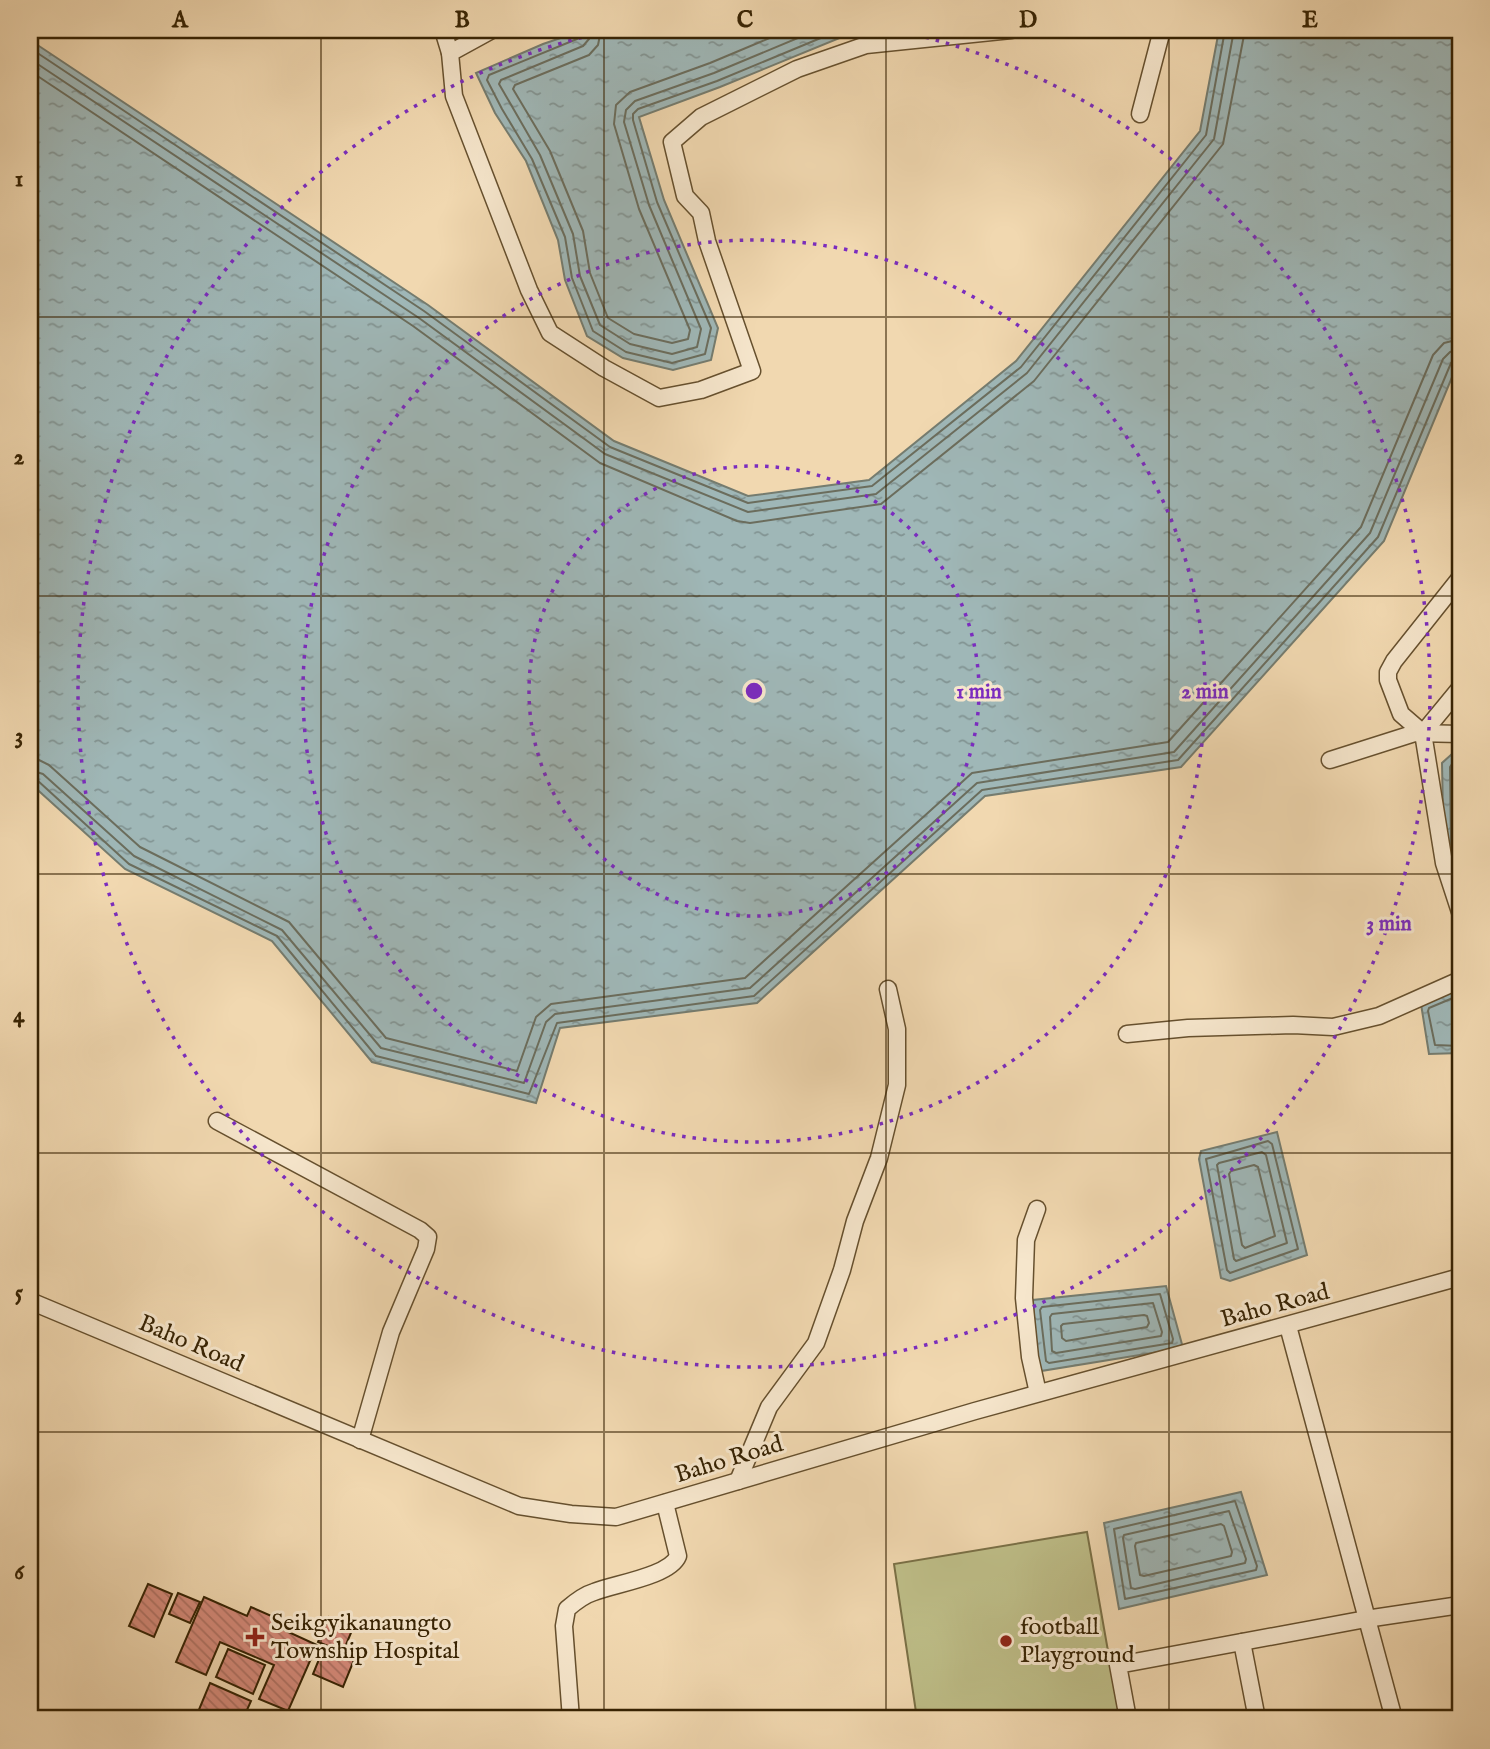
<svg xmlns="http://www.w3.org/2000/svg" width="1490" height="1749" viewBox="0 0 1490 1749" font-family="'IM FELL English',serif">
	<style>
		.grass { fill: #bebe88; stroke: #7a7046; stroke-width: 2 }
		.water { fill: url(#water-ripples); stroke: #757c6f; stroke-width: 2 }
		.lines { fill: none; stroke-linecap: round; stroke-linejoin: round }
		.shore { stroke: #6b6d5d; stroke-width: 2 }
		.building { fill: url(#building-back-hatch); stroke: #372303; stroke-width: 2 }
		.street-casing { stroke: #66502e; stroke-width: 19 }
		.street { stroke: #f6e6cc; stroke-width: 16 }
		.grid { fill: none; stroke: #372303; stroke-width: 2; stroke-opacity: 0.55 }
		.ring { fill: none; stroke: #7b2cbf; stroke-width: 3.5; stroke-dasharray: 3.5 7 }
		.poi-dot { fill: #8f2418; stroke: #f6e6cc; stroke-width: 2.5 }
		.labels { text-anchor: middle; dominant-baseline: central; stroke-width: 6; stroke-linejoin: round; paint-order: stroke }
		.street-label { font-size: 24px; fill: #372303; stroke: #f6e6cc }
		.poi-label { font-size: 24px; fill: #372303; stroke: #f6e6cc; text-anchor: start }
		.centre { fill: #7b2cbf; stroke: #f6e6cc; stroke-width: 3.5 }
		.ring-label { font-size: 21px; text-anchor: middle; font-weight: bold; fill: #7b2cbf; stroke: #f6e6cc; stroke-width: 6; stroke-linejoin: round; paint-order: stroke }
		.neatline { fill: none; stroke: #372303; stroke-width: 2.5 }
		.grid-label { font-size: 23px; text-anchor: middle; font-weight: bold; fill: #372303 }
	</style>
	<defs>
		<pattern id="water-ripples" width="26" height="14" patternUnits="userSpaceOnUse" patternTransform="scale(1.75)"><rect width="26" height="14" fill="#9fb7b7"/><path d="M2 4q2-2 4 0t4 0M15 11q2-2 4 0t4 0" fill="none" stroke="#829493"/></pattern>
		<pattern id="building-back-hatch" width="6" height="6" patternUnits="userSpaceOnUse" patternTransform="scale(1.75)"><rect width="6" height="6" fill="#d48979"/><path d="M-1 5l2 2M0 0l6 6M5-1l2 2" fill="none" stroke="#ad7061"/></pattern>
	</defs>
	<rect width="100%" height="100%" fill="#f1d8b0"/>
	<filter id="stains"><feTurbulence type="fractalNoise" baseFrequency=".00286" numOctaves="4"/><feColorMatrix values="0 0 0 0 .2 0 0 0 0 .09 0 0 0 0 .02 0 0 0 .5 -.17"/></filter>
	<radialGradient id="worn" r=".72"><stop offset=".6" stop-color="#630" stop-opacity="0"/><stop offset="1" stop-color="#630" stop-opacity=".3"/></radialGradient>
	<polygon class="grass" points="1087,1532 1120,1719 917,1719 894,1564"/>
	<g class="water">
		<polygon points="584,30 859,30 720,87 639,117 664,200 718,328 711,360 673,370 623,358 587,336 565,280 558,240 526,161 495,113 476,73 543,44"/>
		<polygon points="1219,30 1460,30 1460,358 1384,541 1181,767 985,796 757,1003 560,1028 536,1103 372,1062 272,941 125,869 30,783 30,40 428,305 614,441 748,496 869,480 1016,361 1200,131"/>
		<polygon points="1460,753 1460,872 1453,871 1444,863 1442,763 1452,754"/>
		<polygon points="1460,987 1460,1053 1429,1054 1421,1004"/>
		<polygon points="1277,1132 1307,1255 1230,1281 1221,1278 1199,1159 1201,1151"/>
		<polygon points="1166,1286 1183,1348 1041,1371 1036,1355 1033,1300"/>
		<polygon points="1241,1492 1267,1575 1119,1609 1104,1523"/>
	</g>
	<g class="lines">
		<g class="shore">
			<polyline points="582,30 581,35 577,39 489,75 487,80 502,109 532,159 565,237 572,278 593,331 626,352 672,363 705,354 711,328 657,202 633,120 633,114 638,109 717,81 840,30"/>
			<polyline points="591,30 589,39 583,46 501,80 499,84 540,155 573,234 580,276 600,325 630,344 672,354 697,347 701,329 649,205 624,122 626,110 635,101 714,73 817,30"/>
			<polyline points="601,30 598,45 589,55 515,85 513,89 550,151 583,231 590,273 608,318 634,334 672,343 688,339 690,330 639,209 614,124 616,105 630,92 710,63 789,30"/>
			<polyline points="30,48 424,311 610,447 748,503 872,486 1021,367 1206,135 1225,30"/>
			<polyline points="30,59 419,318 605,454 748,512 876,494 1027,373 1214,139 1234,30"/>
			<polyline points="30,71 413,326 600,463 737,521 750,523 881,504 1034,381 1223,144 1245,30"/>
			<polyline points="30,759 39,760 49,765 140,847 289,922 386,1038 517,1071 536,1017 551,1004 745,978 972,773 1168,742 1361,527 1433,355 1444,343 1460,339"/>
			<polyline points="1460,769 1458,773 1460,855"/>
			<polyline points="30,770 43,774 134,856 282,930 381,1048 524,1083 546,1022 555,1014 750,988 977,783 1174,752 1370,533 1443,359 1450,352 1460,349"/>
			<polyline points="30,779 37,780 129,864 277,936 376,1056 529,1094 557,1023 754,996 982,790 1178,760 1378,537 1451,363 1455,359 1460,358"/>
			<polyline points="1451,845 1450,767 1454,761 1460,760"/>
			<polyline points="1460,995 1429,1008 1428,1011 1435,1045 1460,1046"/>
			<polygon points="1268,1141 1272,1144 1298,1249 1230,1273 1227,1270 1206,1159"/>
			<polygon points="1262,1152 1266,1155 1287,1243 1236,1261 1234,1259 1217,1165 1219,1163"/>
			<polygon points="1254,1165 1258,1167 1275,1236 1245,1248 1242,1245 1229,1174 1231,1171"/>
			<polygon points="1160,1294 1173,1339 1172,1343 1049,1363 1046,1361 1040,1310 1042,1307"/>
			<polygon points="1153,1303 1162,1332 1161,1336 1056,1353 1052,1351 1050,1317 1052,1314"/>
			<polygon points="1144,1315 1147,1316 1149,1323 1147,1327 1066,1341 1062,1338 1061,1326 1063,1324"/>
			<polygon points="1235,1501 1257,1566 1256,1570 1125,1599 1114,1529"/>
			<polygon points="1229,1511 1246,1559 1245,1563 1135,1589 1131,1588 1123,1538 1124,1535"/>
			<polygon points="1221,1524 1224,1526 1232,1552 1231,1556 1144,1576 1140,1575 1135,1546 1136,1543"/>
		</g>
	</g>
	<g class="building">
		<polygon points="148,1584 172,1594 154,1637 129,1626"/>
		<polygon points="178,1593 200,1602 190,1623 169,1614"/>
		<polygon points="204,1597 247,1616 251,1607 276,1618 273,1625 317,1645 288,1711 259,1699 274,1665 220,1642 206,1675 176,1662"/>
		<polygon points="329,1617 353,1628 343,1652 318,1642"/>
		<polygon points="324,1647 354,1660 343,1687 313,1674"/>
		<polygon points="228,1649 265,1665 253,1694 216,1677"/>
		<polygon points="210,1683 251,1701 243,1719 214,1719 198,1712"/>
	</g>
	<g class="lines">
		<g class="street-casing">
			<g id="street">
				<polyline points="443,30 450,53"/>
				<polyline points="492,30 450,53 454,96 529,290 550,333 604,368 659,398 701,390 752,371 707,241 701,213 685,196 672,142 701,117 797,69 866,45 1011,30"/>
				<polyline points="1140,114 1162,30"/>
				<polyline points="1460,578 1394,661 1388,672 1388,680 1401,714 1423,733 1444,863 1460,912"/>
				<polyline points="1423,733 1460,688"/>
				<polyline points="1330,760 1415,733 1460,734"/>
				<polyline points="1127,1034 1188,1028 1293,1025 1333,1027 1379,1016 1460,980"/>
				<polyline points="217,1121 420,1230 428,1237 426,1249 391,1332 360,1440"/>
				<polyline points="1037,1209 1026,1240 1024,1298 1030,1357 1038,1393"/>
				<polyline points="30,1301 519,1506 571,1514 616,1517 975,1411 1460,1277"/>
				<polyline points="1288,1326 1394,1719"/>
				<polyline points="738,1481 769,1407 816,1343 842,1270 855,1221 879,1158 897,1085 897,1029 888,989"/>
				<polyline points="1242,1642 1257,1719"/>
				<path d="M571 1719 564 1626 567 1609C575 1602 584 1595 594 1592 614 1584 670 1576 678 1556L665 1503"/>
				<polyline points="1128,1719 1118,1665 1366,1619 1460,1605"/>
			</g>
		</g>
		<use href="#street" class="street"/>
	</g>
	<path class="grid" d="M321 30V1719M604 30V1719M886 30V1719M1169 30V1719M30 317H1460M30 596H1460M30 874H1460M30 1153H1460M30 1432H1460"/>
	<g class="ring">
		<circle cx="754" cy="691" r="225"/>
		<circle cx="754" cy="691" r="451"/>
		<path d="M895 30A676 676 0 1 1 613 30"/>
	</g>
	<g class="poi-dot">
		<path d="M251.5 1626.5h7v7h7v7h-7v7h-7v-7h-7v-7h7z"/>
		<circle cx="1006" cy="1641" r="7"/>
	</g>
	<g class="labels">
		<g class="street-label">
			<text transform="translate(1275 1306) rotate(-15)">Baho Road</text>
			<text transform="translate(191 1344) rotate(23)">Baho Road</text>
			<text transform="translate(729 1460) rotate(-17)">Baho Road</text>
		</g>
		<g class="poi-label">
			<text x="271" y="1623">Seikgyikanaungto<tspan x="271" dy="28">Township Hospital</tspan></text>
			<text x="1020" y="1627">football<tspan x="1020" dy="28">Playground</tspan></text>
		</g>
	</g>
	<circle cx="754" cy="691" r="10" class="centre"/>
	<g class="ring-label">
		<text x="979" y="698">1 min</text>
		<text x="1205" y="698">2 min</text>
		<text x="1389" y="930">3 min</text>
	</g>
	<rect width="1490" height="1749" fill="none" stroke="#f1d8b0" stroke-width="77"/>
	<rect x="38" y="38" width="1414" height="1672" class="neatline"/>
	<g class="grid-label">
		<text x="180" y="27">A</text>
		<text x="462" y="27">B</text>
		<text x="745" y="27">C</text>
		<text x="1028" y="27">D</text>
		<text x="1310" y="27">E</text>
		<text x="19" y="186">1</text>
		<text x="19" y="464">2</text>
		<text x="19" y="743">3</text>
		<text x="19" y="1022">4</text>
		<text x="19" y="1300">5</text>
		<text x="19" y="1579">6</text>
	</g>
	<rect width="100%" height="100%" filter="url(#stains)"/>
	<rect width="100%" height="100%" fill="url(#worn)"/>
</svg>
